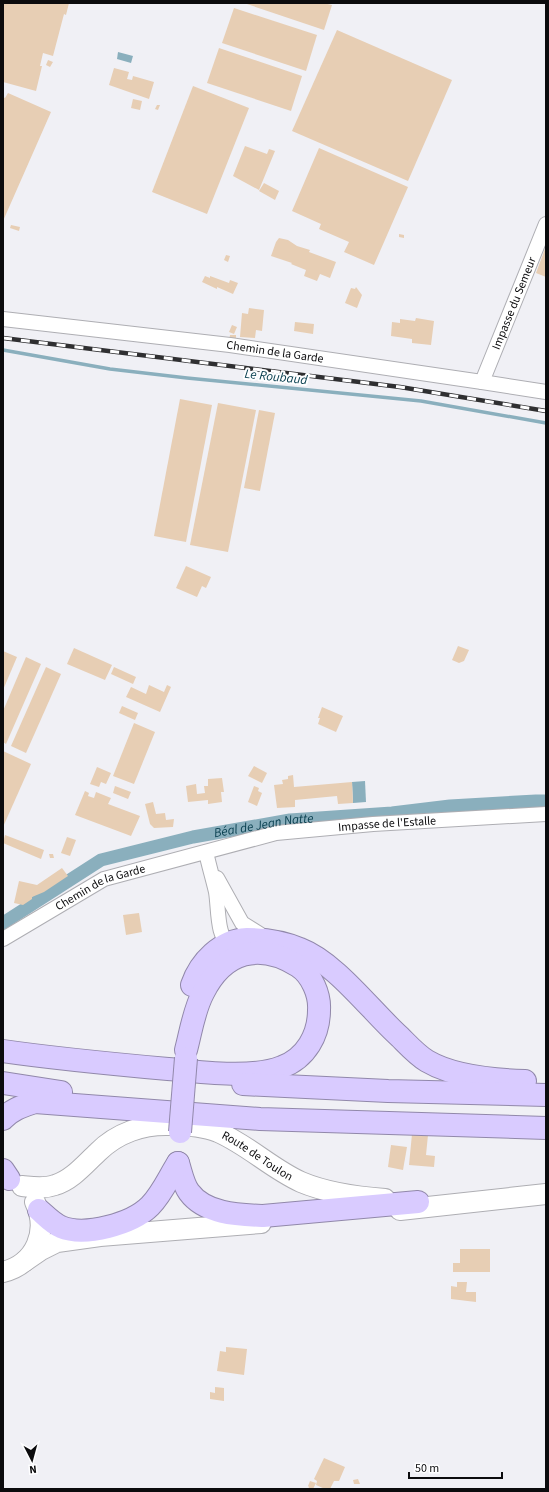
<svg xmlns="http://www.w3.org/2000/svg" width="549" height="1492" viewBox="0 0 549 1492" font-family="'Source Sans 3',sans-serif">
	<style>
		.water { fill: #8aafbd }
		.lines { fill: none; stroke-linecap: round; stroke-linejoin: round }
		.stream { stroke: #8aafbd; stroke-width: 3.5 }
		.canal { stroke: #8aafbd; stroke-width: 13 }
		.building { fill: #e7ceb4 }
		.street-casing { stroke: #aeaeb3; stroke-width: 16 }
		.secondary-casing { stroke: #aeaeb3; stroke-width: 22 }
		.highway-casing { stroke: #9188aa; stroke-width: 24 }
		.street { stroke: #fff; stroke-width: 14 }
		.secondary { stroke: #fff; stroke-width: 20 }
		.highway { stroke: #d9cbff; stroke-width: 22 }
		.rail-casing { stroke: #2f2f31; stroke-width: 4.5 }
		.rail { stroke: #fefeff; stroke-width: 3; stroke-dasharray: 9; stroke-linecap: butt }
		.highway-bridge-casing { stroke: #9188aa; stroke-width: 24; stroke-linecap: butt }
		.highway-bridge { stroke: #d9cbff; stroke-width: 22 }
		.labels { text-anchor: middle; dominant-baseline: central; stroke-width: 4; stroke-linejoin: round; paint-order: stroke }
		.street-label { font-size: 12px; fill: #0b0b0d; stroke: #fefeff }
		.water-label { font-size: 13px; font-style: italic; fill: #0b4151; stroke: #fefeff }
	</style>
	<rect width="100%" height="100%" fill="#f0f0f5"/>
	<g class="water">
		<polygon points="118,52 133,56 131,63 117,59"/>
		<polygon points="365,781 366,802 353,803 352,782"/>
	</g>
	<g class="lines">
		<polyline class="stream" points="3,350 110,369 187,378 421,401 546,423"/>
		<path class="canal" id="s1" d="M3 923 101 860 193 837 290 820 392 813 450 806 536 801H546"/>
	</g>
	<g class="building">
		<polygon points="3,3 69,3 66,15 64,14 53,56 43,53 40,66 42,66 36,91 3,82"/>
		<polygon points="244,3 323,3 332,5 324,30"/>
		<polygon points="234,8 317,35 306,71 222,43"/>
		<polygon points="337,30 452,80 408,181 292,131"/>
		<polygon points="219,48 302,76 291,111 207,83"/>
		<polygon points="48,60 53,62 50,67 46,65"/>
		<polygon points="114,68 129,72 127,79 132,80 133,76 154,82 149,99 109,85"/>
		<polygon points="193,86 249,108 207,214 152,192"/>
		<polygon points="8,93 51,112 3,221 3,97 5,98"/>
		<polygon points="133,99 142,101 140,110 131,108"/>
		<polygon points="157,105 160,105 158,110 155,109"/>
		<polygon points="245,146 267,154 269,149 275,151 259,190 233,176"/>
		<polygon points="319,148 408,187 374,265 344,252 349,242 319,229 321,224 292,211"/>
		<polygon points="264,183 279,191 275,200 259,191"/>
		<polygon points="11,225 20,227 19,231 10,228"/>
		<polygon points="399,234 404,235 404,238 399,237"/>
		<polygon points="279,238 288,240 297,246 310,250 309,252 336,262 330,278 320,274 317,281 304,276 306,270 291,264 292,263 271,256 276,242"/>
		<polygon points="546,246 546,277 536,273"/>
		<polygon points="226,255 230,256 228,262 224,260"/>
		<polygon points="205,276 210,278 210,276 229,283 230,280 238,283 233,294 217,287 217,289 202,282"/>
		<polygon points="356,287 362,295 357,308 345,303 351,288 355,289"/>
		<polygon points="249,308 264,310 262,331 256,330 255,338 240,337 242,313 248,314"/>
		<polygon points="416,318 434,321 431,345 412,343 412,339 391,336 392,322 400,323 400,319 415,321"/>
		<polygon points="295,322 314,324 313,334 294,331"/>
		<polygon points="232,325 237,327 234,334 229,332"/>
		<polygon points="230,335 236,335 236,341 229,340"/>
		<polygon points="180,399 212,405 186,542 154,536"/>
		<polygon points="218,403 256,410 228,552 190,545"/>
		<polygon points="259,410 275,413 260,491 244,488"/>
		<polygon points="186,566 211,577 206,588 202,586 197,597 176,588"/>
		<polygon points="458,646 469,650 464,661 459,663 452,660"/>
		<polygon points="74,648 112,665 105,680 67,664"/>
		<polygon points="3,651 17,657 3,690"/>
		<polygon points="26,657 41,664 6,744 3,742 3,711"/>
		<polygon points="46,667 61,674 26,753 11,746"/>
		<polygon points="114,667 136,677 133,684 111,674"/>
		<polygon points="149,685 164,692 167,685 171,687 160,712 126,697 131,687 146,694"/>
		<polygon points="122,706 138,713 135,720 119,713"/>
		<polygon points="322,707 343,716 336,732 318,724 320,718 318,718"/>
		<polygon points="134,723 155,732 134,784 113,776"/>
		<polygon points="3,751 31,764 3,827"/>
		<polygon points="254,766 267,773 262,783 248,776"/>
		<polygon points="97,767 111,773 106,784 101,782 99,787 90,784"/>
		<polygon points="293,775 294,787 352,782 353,803 338,804 337,796 295,800 295,807 277,808 274,785 283,784 282,780 288,779 288,776"/>
		<polygon points="222,778 224,792 221,792 222,802 208,804 208,800 188,802 186,786 196,784 197,794 205,793 204,786 208,786 208,779"/>
		<polygon points="115,786 131,792 128,799 113,793"/>
		<polygon points="254,786 259,788 258,791 262,793 257,806 248,802"/>
		<polygon points="85,791 89,793 88,796 94,798 96,792 111,798 108,804 140,816 131,836 75,815"/>
		<polygon points="153,802 156,814 165,813 166,820 174,819 173,827 154,828 150,824 145,804"/>
		<polygon points="5,835 44,850 41,859 3,843"/>
		<polygon points="67,837 76,840 70,856 61,853"/>
		<polygon points="49,854 53,854 54,858 50,858"/>
		<polygon points="62,868 68,876 44,892 32,897 32,899 23,905 14,903 19,881 37,885"/>
		<polygon points="139,913 142,932 126,935 123,915"/>
		<polygon points="412,1134 428,1135 426,1155 435,1156 434,1167 409,1165"/>
		<polygon points="391,1145 407,1147 403,1170 388,1167"/>
		<polygon points="460,1249 490,1249 490,1272 453,1272 453,1263 460,1263"/>
		<polygon points="457,1282 467,1282 466,1292 476,1292 476,1302 451,1299 451,1286 457,1287"/>
		<polygon points="226,1347 247,1349 244,1375 217,1371 220,1351 226,1352"/>
		<polygon points="215,1387 224,1388 224,1401 210,1399 210,1392 215,1393"/>
		<polygon points="324,1458 345,1467 339,1481 334,1481 330,1489 325,1489 316,1485 317,1481 314,1479"/>
		<polygon points="358,1479 360,1484 354,1484 353,1480"/>
		<polygon points="310,1481 316,1483 313,1489 308,1489 309,1487 308,1486"/>
	</g>
	<g class="lines">
		<g class="street-casing">
			<g id="street">
				<path id="s2" d="M3 319 230 345 482 382 546 392"/>
				<path id="s3" d="M482 382 546 224"/>
				<path d="M206 852C209 866 213 879 216 892 219 910 216 937 232 949"/>
				<polyline points="217,878 242,923 266,938"/>
				<path id="s4" d="M3 939 104 879 276 833 373 824 546 814"/>
			</g>
		</g>
		<g class="secondary-casing">
			<g id="secondary">
				<path id="s5" d="M22 1186C33 1187 44 1189 55 1185 72 1180 85 1164 98 1152 117 1133 143 1124 170 1125 185 1125 203 1126 218 1132 248 1145 272 1169 301 1182 327 1193 357 1197 385 1199"/>
				<polyline points="400,1210 546,1194"/>
				<polyline points="25,1261 41,1250 57,1242 100,1236 261,1223"/>
				<path d="M3 1272C36 1264 49 1231 35 1202"/>
			</g>
		</g>
		<g class="highway-casing">
			<g id="highway">
				<path d="M192 985C200 962 221 940 247 939 265 939 284 942 300 949 336 963 371 1011 400 1037 408 1045 417 1055 427 1061 454 1077 494 1080 525 1081"/>
				<path d="M3 1051C58 1059 113 1064 168 1069 199 1072 253 1079 282 1067 306 1058 319 1035 319 1010 320 995 312 975 298 966 259 942 224 951 203 993 194 1010 191 1031 186 1050"/>
				<polyline points="3,1083 61,1092"/>
				<polyline points="243,1084 388,1091 546,1095"/>
				<path d="M3 1119C12 1109 23 1106 35 1102L260 1119 546 1128"/>
				<path d="M178 1163C181 1172 183 1184 189 1192 205 1214 238 1215 263 1216L418 1202"/>
				<polyline points="3,1170 9,1179"/>
				<path d="M39 1210C46 1216 52 1223 61 1227 85 1237 132 1224 150 1206 162 1194 169 1177 178 1163"/>
			</g>
		</g>
		<use href="#street" class="street"/>
		<use href="#secondary" class="secondary"/>
		<use href="#highway" class="highway"/>
		<g class="rail-casing">
			<polyline id="rail" points="3,338 400,387 546,411"/>
		</g>
		<use href="#rail" class="rail"/>
		<g class="highway-bridge-casing">
			<polyline id="highway-bridge" points="180,1132 186,1058"/>
		</g>
		<use href="#highway-bridge" class="highway-bridge"/>
	</g>
	<g class="labels">
		<g class="street-label">
			<text stroke="none"><textPath href="#s3" startOffset="85">Impasse du Semeur</textPath></text>
			<text stroke="none"><textPath href="#s2" startOffset="274">Chemin de la Garde</textPath></text>
			<text stroke="none"><textPath href="#s4" startOffset="407">Impasse de l'Estalle</textPath></text>
			<text stroke="none"><textPath href="#s4" startOffset="111">Chemin de la Garde</textPath></text>
			<text stroke="none"><textPath href="#s5" startOffset="262">Route de Toulon</textPath></text>
		</g>
		<g class="water-label">
			<text transform="translate(276 377) rotate(6)">Le Roubaud</text>
			<text stroke="none"><textPath href="#s1" startOffset="283">Béal de Jean Natte</textPath></text>
		</g>
	</g>
	<rect width="549" height="1492" fill="none" stroke="#0b0b0d" stroke-width="8"/>
	<g transform="translate(32 1460) rotate(174)" stroke="#fefeff" stroke-width="3" paint-order="stroke">
	<path d="M0-3L7 15L0 10L-7 15Z" fill="#0b0b0d"/>
	<text y="-6" font-size="11" font-weight="bold" text-anchor="middle" fill="#0b0b0d">N</text>
	</g>
	<path d="M409 1472v6h93v-6" fill="none" stroke="#0b0b0d" stroke-width="2"/>
	<text x="415" y="1472" font-size="12" fill="#0b0b0d" stroke="#fefeff" stroke-width="3" paint-order="stroke">50 m</text>
</svg>
